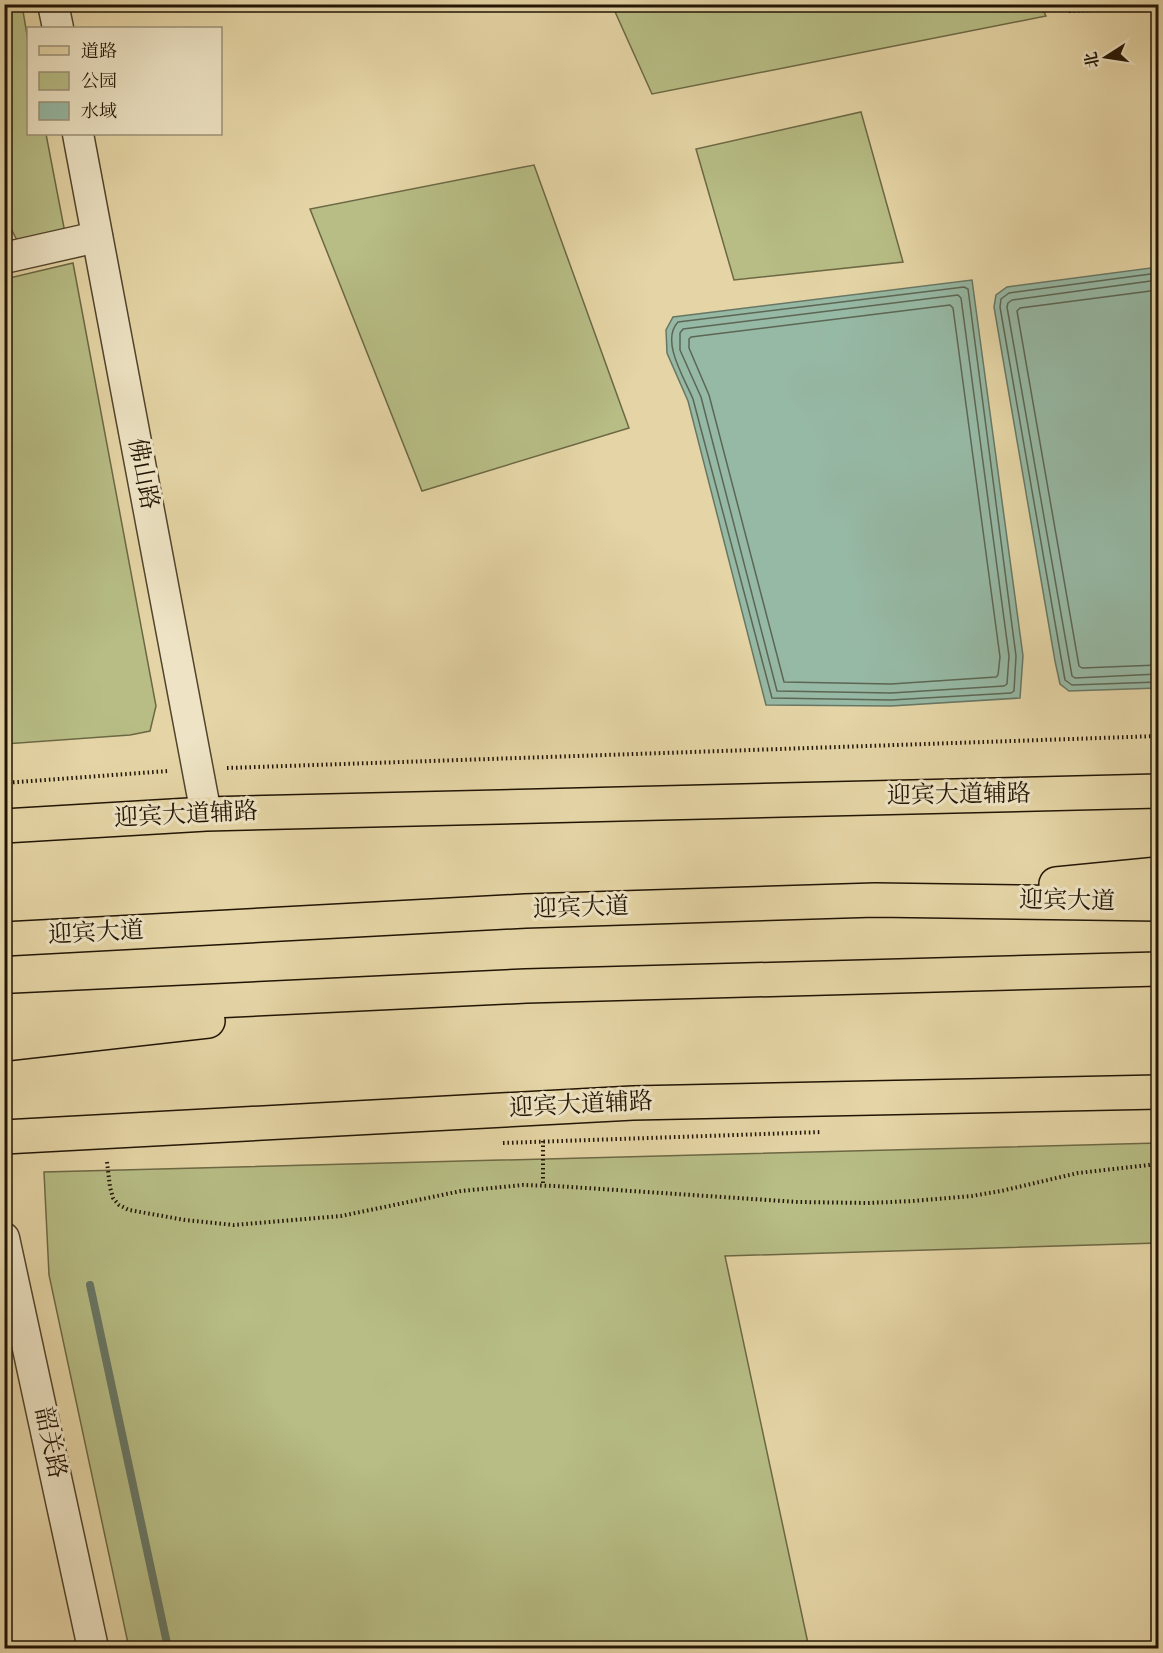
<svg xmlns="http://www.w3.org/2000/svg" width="1163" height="1653" viewBox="0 0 1163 1653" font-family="Vollkorn,'Noto Serif SC',serif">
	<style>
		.green { fill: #b7bd85; stroke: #6c6844; stroke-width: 1.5 }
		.water { fill: #96b9a5; stroke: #677765; stroke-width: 1.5 }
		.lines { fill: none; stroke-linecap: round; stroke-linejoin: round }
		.shore { stroke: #5c6654; stroke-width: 1.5 }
		.stream { stroke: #677765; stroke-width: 8 }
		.minor-casing { stroke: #52442c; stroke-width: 33 }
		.major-casing { stroke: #211404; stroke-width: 36 }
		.highway-casing { stroke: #211404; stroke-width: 36 }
		.path { stroke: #211404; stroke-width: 4; stroke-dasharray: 1.5 3; stroke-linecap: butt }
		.minor { stroke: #eee4c5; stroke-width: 30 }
		.major { stroke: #e5d5a6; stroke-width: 33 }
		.highway { stroke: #e5d5a6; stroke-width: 33 }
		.labels { text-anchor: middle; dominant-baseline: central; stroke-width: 6; stroke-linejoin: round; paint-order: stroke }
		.street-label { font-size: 24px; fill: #211404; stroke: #eee4c5 }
	</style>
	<rect width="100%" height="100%" fill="#e5d5a6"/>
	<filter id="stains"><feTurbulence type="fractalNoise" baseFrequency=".00333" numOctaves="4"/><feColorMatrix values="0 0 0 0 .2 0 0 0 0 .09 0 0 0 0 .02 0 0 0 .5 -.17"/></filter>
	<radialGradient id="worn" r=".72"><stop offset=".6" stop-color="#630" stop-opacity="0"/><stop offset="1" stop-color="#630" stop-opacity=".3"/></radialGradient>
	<g class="green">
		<polygon points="1040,4 1046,16 652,94 612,5"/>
		<polygon points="4,5 22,5 28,41 28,134 46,134 65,233 19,244 5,217"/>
		<polygon points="861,112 903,262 734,280 696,149"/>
		<polygon points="534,165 629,428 422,491 310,209"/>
		<polygon points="73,263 156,706 150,731 130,735 5,744 5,279"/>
		<polygon points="1158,1143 1158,1243 725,1256 809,1648 129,1648 49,1275 44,1172"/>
	</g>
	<g class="water">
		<polygon points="1158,267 1158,688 1069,691 1060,684 1055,661 994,307 996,295 1007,287"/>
		<polygon points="972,280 1023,656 1020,698 891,706 766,705 688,401 667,353 666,330 673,317"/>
	</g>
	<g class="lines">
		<g class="shore">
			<polyline points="1158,273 1009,293 1001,299 1000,307 1065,680 1072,685 1158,682"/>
			<polyline points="1158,280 1012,300 1008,303 1007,307 1072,676 1075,678 1158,674"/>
			<path d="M964 287 968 289 1016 656 1014 691 1011 693 891 700 772 698 693 399C685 379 660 341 678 322Z"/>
			<polyline points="1158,290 1020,308 1017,311 1079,666 1082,668 1158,665"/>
			<polygon points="958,295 961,298 1009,656 1007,684 1004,686 891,693 777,691 701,397 680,350 680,333 683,329"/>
			<polygon points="950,305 953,308 1000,657 998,675 996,677 891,684 784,682 709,395 689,348 689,339 691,337"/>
		</g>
		<polyline class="stream" points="90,1285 168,1648"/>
		<g class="minor-casing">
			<g id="minor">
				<polyline points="53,4 58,28"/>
				<polyline points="78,134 206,814"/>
				<polyline points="4,258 97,237"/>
				<polyline points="4,1238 93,1648"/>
			</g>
		</g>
		<g class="major-casing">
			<g id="major">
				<polyline points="4,826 206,814 1158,791"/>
				<polyline points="4,1137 633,1103 1158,1092"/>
			</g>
		</g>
		<g class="highway-casing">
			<g id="highway">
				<polyline points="1056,884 1158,874"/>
				<polyline points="4,939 525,911 875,900 1158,904"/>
				<polyline points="4,1011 526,986 1158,969"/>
				<polyline points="4,1044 208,1021"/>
			</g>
		</g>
		<g class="path">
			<polyline points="1063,4 1070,11 1101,10 1121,4"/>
			<polyline points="227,768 1158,736"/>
			<polyline points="4,783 168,771"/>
			<polyline points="543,1141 543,1185"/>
			<polyline points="503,1143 822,1132"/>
			<polyline points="107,1162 110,1187 113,1198 119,1205 129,1210 185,1220 234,1225 341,1216 461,1191 523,1185 556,1186 798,1202 868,1203 913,1201 972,1196 1001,1191 1078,1173 1158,1164"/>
		</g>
		<use href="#minor" class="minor"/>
		<use href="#major" class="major"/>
		<use href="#highway" class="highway"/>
	</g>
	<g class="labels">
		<g class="street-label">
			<text transform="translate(142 474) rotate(79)">佛山路</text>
			<text transform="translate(959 796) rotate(-1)">迎宾大道辅路</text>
			<text transform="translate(186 816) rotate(-3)">迎宾大道辅路</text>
			<text transform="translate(1067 902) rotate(1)">迎宾大道</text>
			<text transform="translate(581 909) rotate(-2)">迎宾大道</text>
			<text transform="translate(96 934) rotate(-3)">迎宾大道</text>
			<text transform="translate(581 1106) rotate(-3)">迎宾大道辅路</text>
			<text transform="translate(49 1443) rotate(78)">韶关路</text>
		</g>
	</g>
	<rect width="1163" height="1653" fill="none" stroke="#e5d5a6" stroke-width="24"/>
	<rect x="6" y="6" width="1151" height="1641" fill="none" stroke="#211404" stroke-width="3"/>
	<rect x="12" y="12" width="1139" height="1629" fill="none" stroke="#211404" stroke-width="1.5"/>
	<rect x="27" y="27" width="195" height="108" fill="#eee4c5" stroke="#9c9178" stroke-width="1.5"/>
	<rect x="39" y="46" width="30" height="9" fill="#e5d5a6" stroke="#9c9178" stroke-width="1.5"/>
	<text x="81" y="57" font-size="18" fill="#211404">道路</text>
	<rect x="39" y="72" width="30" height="18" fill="#b7bd85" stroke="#9c9178" stroke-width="1.5"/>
	<text x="81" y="87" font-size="18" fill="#211404">公园</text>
	<rect x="39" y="102" width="30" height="18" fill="#96b9a5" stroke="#9c9178" stroke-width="1.5"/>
	<text x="81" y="117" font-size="18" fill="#211404">水域</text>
	<g transform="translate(1106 57) rotate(258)" stroke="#eee4c5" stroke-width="4.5" paint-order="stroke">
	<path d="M0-4.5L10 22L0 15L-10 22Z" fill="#211404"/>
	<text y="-9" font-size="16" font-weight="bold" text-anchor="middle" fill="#211404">北</text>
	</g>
	<rect width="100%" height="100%" filter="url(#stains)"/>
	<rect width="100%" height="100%" fill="url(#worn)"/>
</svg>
